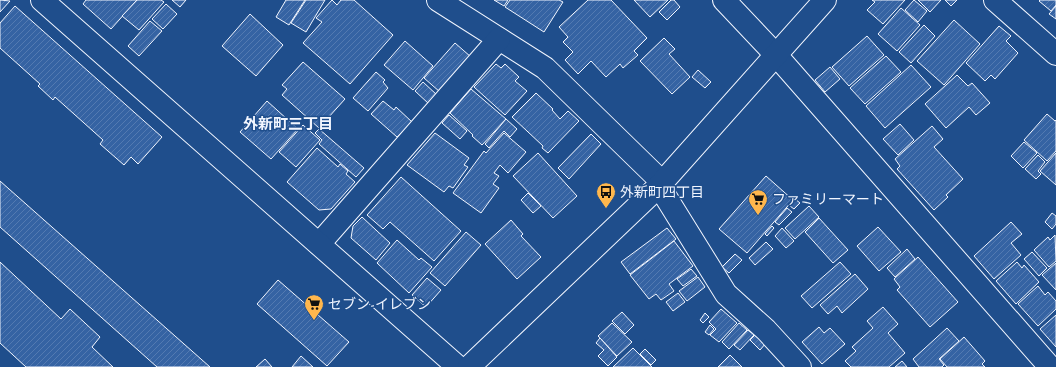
<svg xmlns="http://www.w3.org/2000/svg" width="1056" height="367" viewBox="0 0 1056 367" font-family="'Crimson Pro','Noto Sans JP',serif">
	<style>
		.building { fill: url(#building-hatch); stroke: #f2f6ff }
		.lines { fill: none; stroke-linecap: round; stroke-linejoin: round }
		.minor-casing { stroke: #f2f6ff; stroke-width: 24 }
		.tertiary-casing { stroke: #f2f6ff; stroke-width: 24 }
		.minor { stroke: #1f4e8c; stroke-width: 22 }
		.tertiary { stroke: #1f4e8c; stroke-width: 22 }
		.labels { text-anchor: middle; dominant-baseline: central; stroke-width: 3; stroke-linejoin: round; paint-order: stroke }
		.poi-label { font-size: 14px; fill: #f2f6ff; stroke: #1f4e8c; text-anchor: start }
		.neighbourhood-label { font-size: 15px; font-weight: bold; fill: #f2f6ff; stroke: #1f4e8c }
	</style>
	<defs>
		<pattern id="building-hatch" width="6" height="6" patternUnits="userSpaceOnUse"><rect width="6" height="6" fill="#3563a3"/><path d="M-1 1l2-2M0 6l6-6M5 7l2-2" fill="none" stroke="#537ab1"/></pattern>
	</defs>
	<rect width="100%" height="100%" fill="#1f4e8c"/>
	<g class="building">
		<polygon points="0,0 10,1 0,12"/>
		<polygon points="86,0 137,0 111,29 83,4"/>
		<polygon points="137,0 161,0 164,2 139,30 122,16"/>
		<polygon points="172,0 186,0 180,7"/>
		<polygon points="286,0 305,0 289,25 276,17"/>
		<polygon points="306,0 325,0 306,32 291,23"/>
		<polygon points="332,0 337,5 341,0 354,0 393,35 350,84 303,43 322,22 316,18"/>
		<polygon points="494,0 508,0 504,6"/>
		<polygon points="510,0 559,0 563,2 544,32 505,7"/>
		<polygon points="588,0 611,0 647,38 634,51 638,55 623,68 620,64 606,77 591,61 578,74 565,60 573,52 563,42 568,37 559,27"/>
		<polygon points="634,0 668,0 650,17"/>
		<polygon points="671,0 674,0 680,7 667,20 659,12"/>
		<polygon points="872,0 905,0 883,24 867,10 875,2"/>
		<polygon points="914,0 927,11 918,22 905,10"/>
		<polygon points="918,0 941,0 930,12"/>
		<polygon points="945,0 957,0 951,6"/>
		<polygon points="1040,0 1056,0 1056,5 1051,11 1039,1"/>
		<polygon points="166,4 177,14 163,29 152,19"/>
		<polygon points="15,6 162,137 138,164 131,157 124,165 100,144 103,140 55,97 53,100 38,86 40,84 0,48 0,23"/>
		<polygon points="1056,6 1056,19 1049,14"/>
		<polygon points="901,8 920,25 897,51 878,34"/>
		<polygon points="250,14 283,45 256,76 222,46"/>
		<polygon points="954,20 980,44 944,85 917,61"/>
		<polygon points="150,21 162,31 139,56 128,46"/>
		<polygon points="924,25 935,36 911,63 899,52"/>
		<polygon points="999,26 1011,36 1006,41 1018,53 995,79 991,75 985,81 966,63"/>
		<polygon points="867,36 884,55 849,86 832,67"/>
		<polygon points="664,38 675,49 669,54 690,77 672,94 640,61"/>
		<polygon points="405,41 433,66 413,90 384,65"/>
		<polygon points="455,43 471,57 440,92 424,78"/>
		<polygon points="886,56 901,72 865,104 850,88"/>
		<polygon points="303,62 345,99 319,128 282,95 287,89 282,85"/>
		<polygon points="496,64 501,68 505,64 519,77 515,81 527,91 505,115 474,87"/>
		<polygon points="911,65 931,87 885,128 866,106"/>
		<polygon points="830,67 840,79 825,92 815,80"/>
		<polygon points="698,70 711,82 705,88 692,77"/>
		<polygon points="376,72 385,80 383,82 388,88 368,111 353,98"/>
		<polygon points="957,75 968,86 972,83 990,103 976,115 969,107 946,128 925,104"/>
		<polygon points="423,82 437,95 429,104 415,91"/>
		<polygon points="471,89 506,119 482,145 472,136 473,135 450,113"/>
		<polygon points="536,93 553,109 552,110 560,119 568,111 579,121 548,153 542,148 543,146 512,117"/>
		<polygon points="267,101 298,129 271,159 240,132"/>
		<polygon points="383,101 394,110 396,107 412,122 397,137 371,114"/>
		<polygon points="1047,114 1055,121 1056,120 1056,151 1047,161 1024,140"/>
		<polygon points="449,115 467,131 460,139 442,123"/>
		<polygon points="506,119 517,129 510,137 504,131 489,148 485,144"/>
		<polygon points="900,124 914,140 898,155 883,139"/>
		<polygon points="303,125 320,140 296,167 279,152"/>
		<polygon points="932,126 943,139 934,147 963,179 946,195 948,197 934,210 897,169 900,166 895,159"/>
		<polygon points="319,129 364,168 356,177 319,144 322,140 315,133"/>
		<polygon points="435,133 469,158 464,165 468,167 453,188 449,186 444,192 407,165"/>
		<polygon points="504,133 526,152 508,173 500,165 494,173 499,176 493,184 499,188 481,213 453,193 484,151 486,153"/>
		<polygon points="591,134 601,144 569,179 558,168"/>
		<polygon points="1024,142 1037,153 1023,168 1011,156"/>
		<polygon points="317,148 338,167 340,164 348,171 346,174 355,182 331,209 319,210 287,182"/>
		<polygon points="538,153 577,196 553,218 513,176"/>
		<polygon points="1056,153 1056,185 1040,171"/>
		<polygon points="1038,155 1045,162 1038,171 1041,174 1036,179 1025,169"/>
		<polygon points="766,176 793,200 747,253 719,229"/>
		<polygon points="401,177 461,231 434,261 390,222 383,229 367,215"/>
		<polygon points="0,181 210,367 157,367 0,227"/>
		<polygon points="528,193 541,206 533,213 521,200"/>
		<polygon points="795,199 800,203 794,209 790,206"/>
		<polygon points="809,206 819,217 795,239 785,228"/>
		<polygon points="787,208 792,212 779,225 775,222"/>
		<polygon points="1052,213 1056,216 1056,224 1052,229 1045,222"/>
		<polygon points="362,217 390,243 376,260 351,238 353,226"/>
		<polygon points="819,218 848,250 833,263 805,232"/>
		<polygon points="511,220 523,234 521,236 541,257 517,279 485,244"/>
		<polygon points="1011,222 1022,234 1011,243 1021,255 994,279 974,256"/>
		<polygon points="772,226 774,228 767,236 765,234"/>
		<polygon points="878,227 901,252 879,271 857,246"/>
		<polygon points="667,228 676,239 630,274 621,262"/>
		<polygon points="782,228 794,241 786,248 775,236"/>
		<polygon points="466,232 481,245 445,286 430,273"/>
		<polygon points="1055,235 1056,261 1049,267 1034,250 1048,237 1050,240"/>
		<polygon points="397,240 419,260 421,258 432,267 409,293 377,263"/>
		<polygon points="674,241 693,266 669,284 674,291 661,300 656,294 649,299 630,275"/>
		<polygon points="766,242 773,249 755,265 749,258"/>
		<polygon points="907,249 915,259 895,277 887,268"/>
		<polygon points="1032,252 1047,268 1039,276 1024,259"/>
		<polygon points="735,254 742,260 729,273 722,267"/>
		<polygon points="918,257 958,302 930,327 897,290 900,287 894,279"/>
		<polygon points="0,262 61,319 70,309 100,337 92,347 113,367 26,367 0,343"/>
		<polygon points="840,262 851,274 812,308 801,296"/>
		<polygon points="1017,262 1022,268 1024,265 1039,282 1016,304 996,281"/>
		<polygon points="1056,263 1056,290 1042,275"/>
		<polygon points="691,269 697,276 683,286 677,279"/>
		<polygon points="855,274 868,289 842,313 837,306 828,314 820,305"/>
		<polygon points="698,277 705,287 687,301 679,291"/>
		<polygon points="427,278 441,290 426,307 412,295"/>
		<polygon points="278,280 349,342 327,366 257,304"/>
		<polygon points="1038,286 1045,295 1048,292 1056,301 1056,309 1038,326 1018,304"/>
		<polygon points="678,293 685,302 673,311 666,302"/>
		<polygon points="883,307 898,324 888,333 905,353 889,367 851,367 845,361 856,351 852,347 873,328 867,321"/>
		<polygon points="721,309 737,323 719,342 710,335 716,329 709,322"/>
		<polygon points="622,312 634,325 625,334 612,321"/>
		<polygon points="705,313 709,317 703,323 700,320"/>
		<polygon points="1056,315 1056,347 1040,329"/>
		<polygon points="612,323 632,342 617,356 598,336"/>
		<polygon points="739,323 747,330 729,349 722,342"/>
		<polygon points="710,325 714,329 709,335 705,332"/>
		<polygon points="819,327 824,333 830,328 845,344 822,364 802,342"/>
		<polygon points="947,328 959,341 939,359 944,365 942,367 919,367 913,359"/>
		<polygon points="748,330 754,335 740,350 734,345"/>
		<polygon points="756,334 766,343 760,350 750,340"/>
		<polygon points="964,337 985,361 982,364 985,367 947,367 940,359"/>
		<polygon points="600,338 617,357 608,366 598,356 604,350 596,343"/>
		<polygon points="633,348 652,367 613,367"/>
		<polygon points="645,349 656,360 651,365 640,354"/>
		<polygon points="730,355 742,367 718,367"/>
		<polygon points="301,356 313,367 292,367"/>
		<polygon points="265,359 272,367 256,367"/>
		<polygon points="902,361 907,367 895,367"/>
	</g>
	<g class="lines">
		<g class="minor-casing">
			<g id="minor">
				<polyline points="438,0 545,68 662,182"/>
				<polyline points="724,0 776,55 1050,367"/>
				<polyline points="995,0 1056,54"/>
				<polyline points="659,186 726,294 766,330 800,367"/>
				<polyline points="319,244 499,39"/>
			</g>
		</g>
		<g class="tertiary-casing">
			<g id="tertiary">
				<polyline points="42,0 458,367"/>
				<polyline points="469,367 659,186 825,0"/>
			</g>
		</g>
		<use href="#minor" class="minor"/>
		<use href="#tertiary" class="tertiary"/>
	</g>
	<defs>
		<g id="bus-pin" transform="scale(1)"><path d="M0 17L-7.5 6A9.5 9.5 0 1 1 7.5 6Z" fill="#ffb74d" stroke="#1f4e8c"/><path d="M-5-6H5V4H4V6H2V4H-2V6H-4V4H-5ZM-3.5-4V0h7V-4ZM-3.5 1.2v1.5H-2V1.2ZM2 1.2v1.5H3.5V1.2Z" fill="#111"/></g>
		<g id="supermarket-pin" transform="scale(1)"><path d="M0 17L-7.5 6A9.5 9.5 0 1 1 7.5 6Z" fill="#ffb74d" stroke="#1f4e8c"/><path d="M-6-5.5h2.5l.6 2H6L4.5 2H-2.5L-4.4-4H-6ZM-1.5 3.2a1.3 1.3 0 1 0 .1 0ZM3 3.2a1.3 1.3 0 1 0 .1 0Z" fill="#111"/></g>
	</defs>
	<g fill-rule="evenodd">
		<use href="#bus-pin" x="606" y="192"/>
		<use href="#supermarket-pin" x="758" y="199"/>
		<use href="#supermarket-pin" x="314" y="304"/>
	</g>
	<g class="labels">
		<g class="poi-label">
			<text x="620" y="192">外新町四丁目</text>
			<text x="772" y="199">ファミリーマート</text>
			<text x="328" y="304">セブン-イレブン</text>
		</g>
		<g class="neighbourhood-label">
			<text x="288" y="124">外新町三丁目</text>
		</g>
	</g>
</svg>
